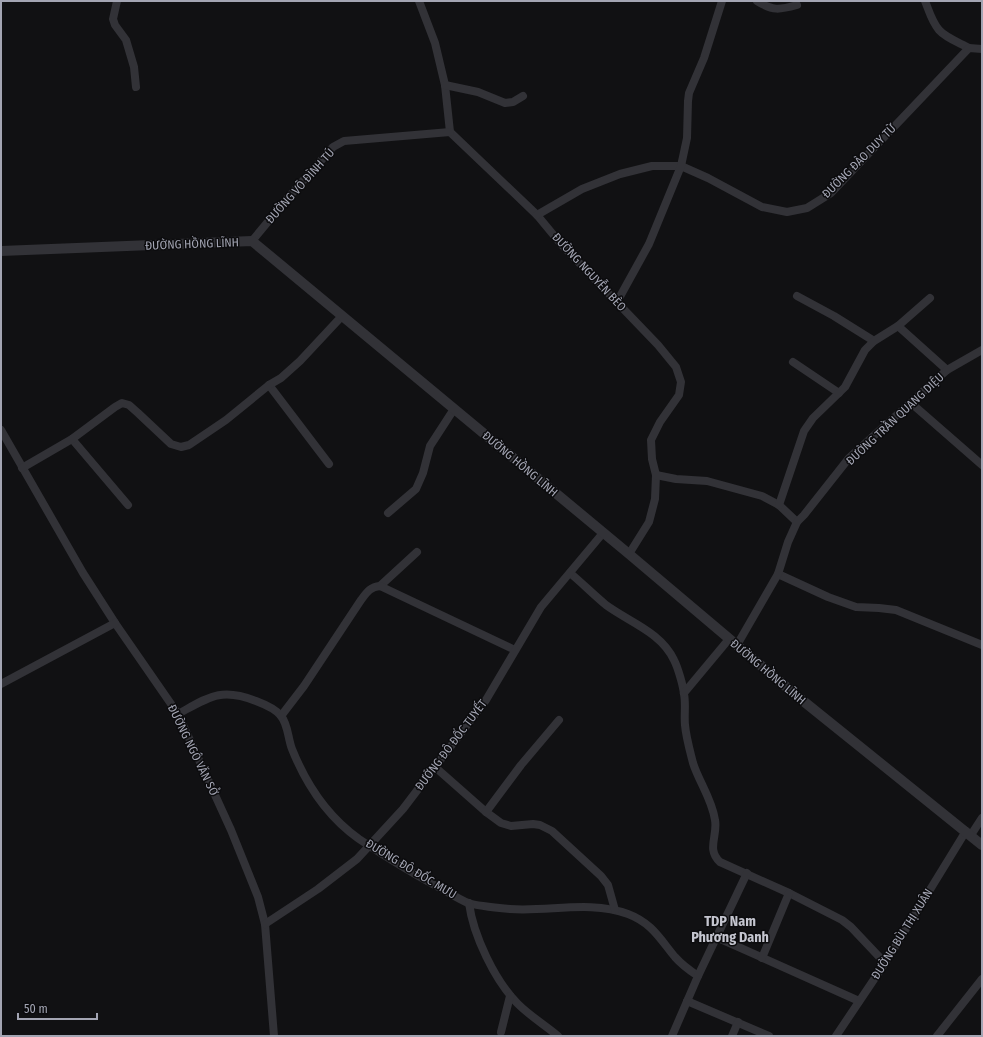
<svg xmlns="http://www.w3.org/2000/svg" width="983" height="1037" viewBox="0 0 983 1037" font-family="'Fira Sans Condensed',sans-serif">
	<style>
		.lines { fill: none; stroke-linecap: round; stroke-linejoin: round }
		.minor { stroke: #323237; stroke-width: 8 }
		.tertiary { stroke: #323237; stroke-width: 10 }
		.labels { text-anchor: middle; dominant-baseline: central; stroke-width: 3; stroke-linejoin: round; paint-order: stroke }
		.street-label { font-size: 12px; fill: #a3a5b3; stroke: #0c0c0e }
		.quarter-label { font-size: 14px; font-weight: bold; fill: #c4c5cf; stroke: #0c0c0e }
	</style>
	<rect width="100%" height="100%" fill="#111113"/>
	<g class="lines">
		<g class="minor">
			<polyline points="117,1 113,19 115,25 126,40 134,67 136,87"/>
			<polyline points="419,1 435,43 445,85 450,132 537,215 561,244 658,345 676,367 681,382 679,395 660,422 651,440 652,459 656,475 655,499 649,522 629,554"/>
			<path d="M757 1C773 11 779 10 797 5"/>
			<path d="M925 1C929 11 932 22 939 30 946 38 960 43 969 48"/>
			<polyline points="445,85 478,92 505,103 513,102 523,96"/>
			<polyline points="537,215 582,189 620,174 652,166 681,166 708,178 762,207 787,212 807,208 831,193 969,48 982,49"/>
			<polyline points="252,241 286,200 333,147 344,141 450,132"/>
			<polyline points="797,296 834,316 874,341"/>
			<polyline points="617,302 649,244 681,166 687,138 688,101 689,93 704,58 722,1"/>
			<polyline points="898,326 947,370"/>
			<polyline points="793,362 839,393"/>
			<polyline points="269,385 329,464"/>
			<polyline points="911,403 982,465"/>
			<polyline points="1,430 83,573 115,623 178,714 231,830 258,897 265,924 274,1036"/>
			<polyline points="72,439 128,505"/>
			<polyline points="22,468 72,439 115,407 122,403 129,405 138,413 171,444 181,447 189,445 226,420 269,385 281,378 300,361 342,316"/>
			<polyline points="656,475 676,479 707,481 762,496 779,505 797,522"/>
			<polyline points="779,505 804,431 813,418 845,387 865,350 874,341 898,326 930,298"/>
			<polyline points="388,513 416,489 423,473 430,446 454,409"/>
			<path d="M570 573C582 583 594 595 606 605 629 622 661 632 674 660 678 668 683 685 684 694 686 704 684 715 685 725 686 737 690 751 693 763 699 782 712 799 715 820 718 836 706 849 720 862L789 893 842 920 851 927 885 963"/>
			<polyline points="778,574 828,597 856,607 879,608 896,610 982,645"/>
			<polyline points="380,586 417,552"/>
			<polyline points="737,645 778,574 788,542 797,522 804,515 849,458 947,370 982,350"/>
			<polyline points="1,684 115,623"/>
			<polyline points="684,693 729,639"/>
			<path d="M178 714C209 697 221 687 256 701 264 704 276 709 281 716 288 724 288 739 292 749 306 784 328 817 359 839 386 857 413 874 442 889 451 894 459 899 468 903 477 906 499 908 510 909 549 912 590 900 628 914 652 923 660 939 675 957 682 965 689 970 698 976"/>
			<path d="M281 716 304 686 361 600C367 592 370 587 380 586L515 650"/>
			<polyline points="435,767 486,812 501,823 511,826 533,824 540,825 552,831 601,876 608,885 615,910"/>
			<polyline points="486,812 521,765 559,720"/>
			<polyline points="971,835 982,818"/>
			<path d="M469 903C473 935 495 981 518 1004 530 1016 545 1025 558 1036"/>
			<polyline points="265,924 318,889 357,859 403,809 486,700 541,607 603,533"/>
			<polyline points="716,937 859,1001"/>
			<polyline points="762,958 789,893"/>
			<polyline points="687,1001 769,1036"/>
			<polyline points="501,1032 510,996"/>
			<polyline points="672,1036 698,976 747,873"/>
			<polyline points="732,1036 738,1022"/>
			<polyline points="836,1036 885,963 966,831"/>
			<polyline points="937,1036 982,979"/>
		</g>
		<polyline class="tertiary" points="1,251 252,241 629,554 797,696 982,845"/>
	</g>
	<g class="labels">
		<g class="street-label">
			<text transform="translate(859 161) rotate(-45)">ĐƯỜNG ĐÀO DUY TỪ</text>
			<text transform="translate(300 186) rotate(-48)">ĐƯỜNG VÕ ĐÌNH TÚ</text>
			<text transform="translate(192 244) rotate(-2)">ĐƯỜNG HỒNG LĨNH</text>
			<text transform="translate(589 272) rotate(47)">ĐƯỜNG NGUYỄN BÈO</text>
			<text transform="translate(895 419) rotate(-43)">ĐƯỜNG TRẦN QUANG DIỆU</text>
			<text transform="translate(520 464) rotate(40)">ĐƯỜNG HỒNG LĨNH</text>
			<text transform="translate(768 672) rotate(40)">ĐƯỜNG HỒNG LĨNH</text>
			<text transform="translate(451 745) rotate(-53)">ĐƯỚNG ĐÔ ĐỐC TUYẾT</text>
			<text transform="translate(193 750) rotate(64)">ĐƯỜNG NGÔ VĂN SỞ</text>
			<text transform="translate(411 869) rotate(31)">ĐƯỜNG ĐÔ ĐỐC MƯU</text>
			<text transform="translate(902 934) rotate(-58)">ĐƯỜNG BÙI THỊ XUÂN</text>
		</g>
		<g class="quarter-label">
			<text x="730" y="921">TDP Nam<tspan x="730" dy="16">Phương Danh</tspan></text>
		</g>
	</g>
	<rect width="983" height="1037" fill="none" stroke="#a3a5b3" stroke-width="4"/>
	<path d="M18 1013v6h79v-6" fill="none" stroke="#a3a5b3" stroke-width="2"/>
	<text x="24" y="1013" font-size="12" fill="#a3a5b3" stroke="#0c0c0e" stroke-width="3" paint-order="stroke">50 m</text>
</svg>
